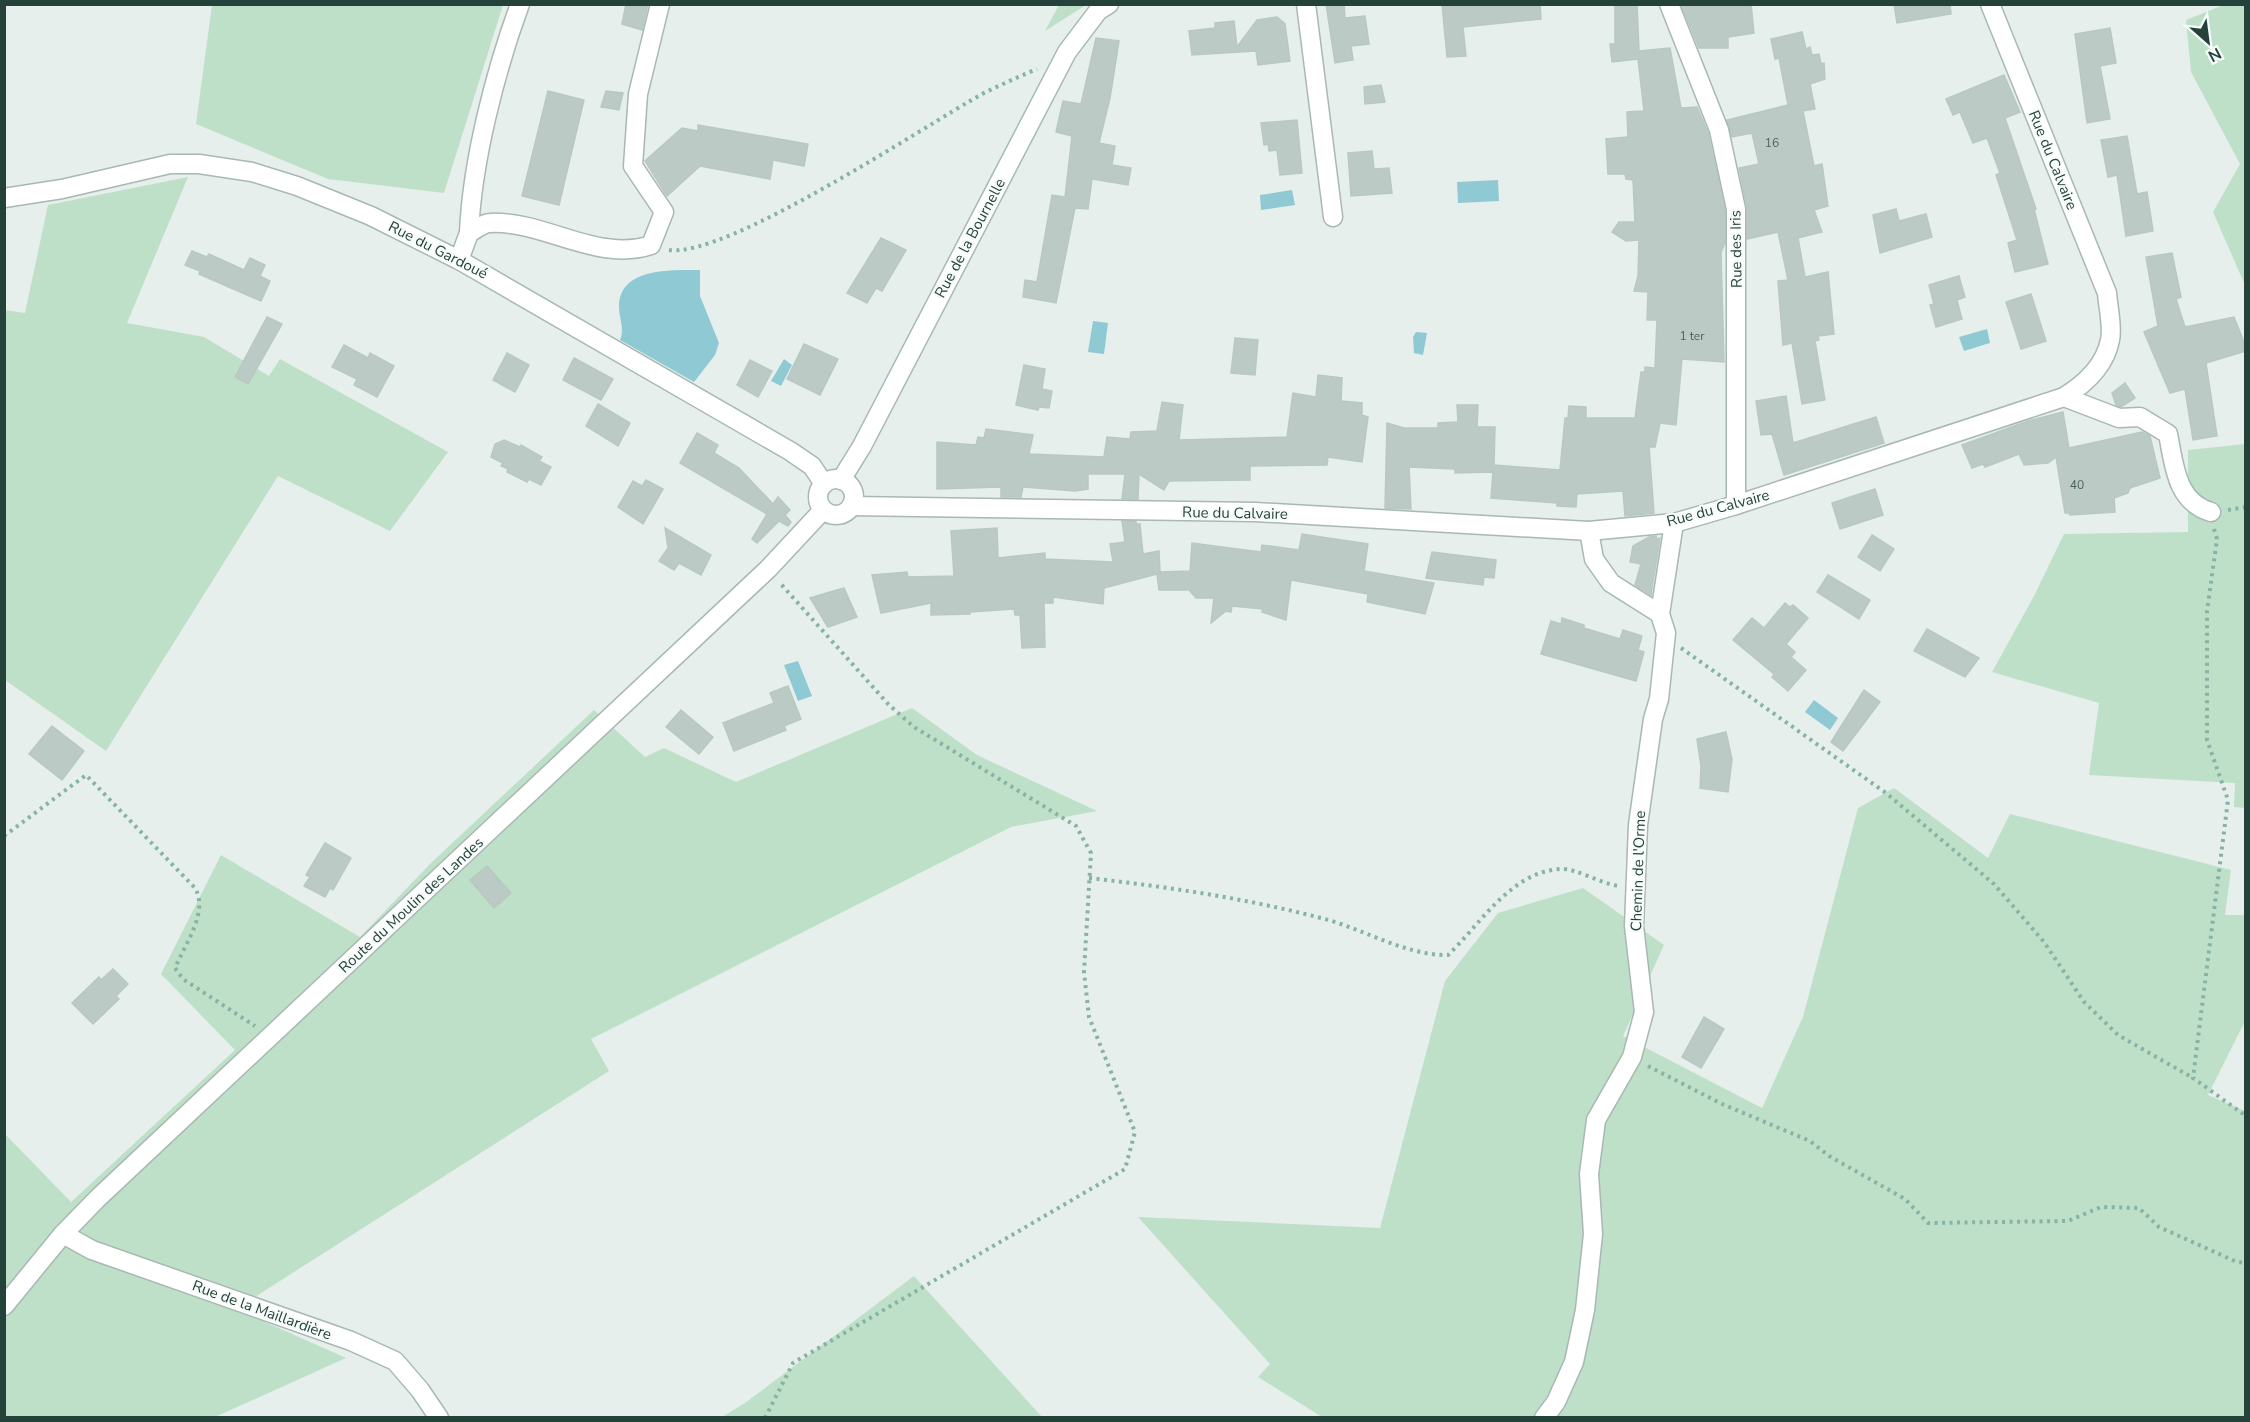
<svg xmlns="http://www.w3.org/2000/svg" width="2250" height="1422" viewBox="0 0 2250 1422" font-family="'Nunito Sans',sans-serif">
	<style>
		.green { fill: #bfe0c8 }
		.water { fill: #8ec9d4 }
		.building { fill: #bbcac4; stroke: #b8c9c2; stroke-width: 1.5 }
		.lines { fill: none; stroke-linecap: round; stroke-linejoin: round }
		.minor-casing { stroke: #a8b8b2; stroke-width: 21 }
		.path { stroke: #86b3a5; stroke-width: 4; stroke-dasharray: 3 4.5; stroke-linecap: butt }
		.minor { stroke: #fff; stroke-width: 18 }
		.labels { text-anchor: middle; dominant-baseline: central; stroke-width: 4.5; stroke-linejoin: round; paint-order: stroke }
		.number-label { font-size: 12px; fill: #4a645c }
		.street-label { font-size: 15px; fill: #24423a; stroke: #f7fbf9 }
	</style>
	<rect width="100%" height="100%" fill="#e6efeb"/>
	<g class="green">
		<polygon points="2226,4 2245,5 2245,285 2213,212 2240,164 2191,72 2186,20"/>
		<polygon points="212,5 503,5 444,193 328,179 196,124"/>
		<polygon points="1059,5 1086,5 1045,31"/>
		<polygon points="188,177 127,323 204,337 269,376 280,359 448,452 390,531 278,476 106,751 5,680 4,310 25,313 48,205"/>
		<polygon points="2245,444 2245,808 2234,807 2235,783 2089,775 2099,703 1992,672 2034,596 2064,534 2188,532 2188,450"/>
		<polygon points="912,708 977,755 1097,811 1011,827 591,1039 609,1071 236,1309 346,1358 215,1417 5,1417 4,1133 71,1202 235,1050 161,974 221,855 360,937 431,863 594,710 645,757 664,748 736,782"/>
		<polygon points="1894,788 1988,858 2010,814 2231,870 2225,915 2245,915 2245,1021 2208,1095 2245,1111 2245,1417 1322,1417 1258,1377 1270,1364 1138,1217 1380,1228 1445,981 1498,913 1583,888 1664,945 1623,1036 1762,1108 1803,1017 1858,808"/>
		<polygon points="914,1276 1042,1417 722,1417 745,1403"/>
	</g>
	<g class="water">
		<polygon points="1498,180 1499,201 1458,203 1457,182"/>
		<polygon points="1292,190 1295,205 1261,210 1260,195"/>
		<path d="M700 270V296L719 343 715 355 694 382 620 340C625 329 619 318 619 307 619 267 672 270 700 270Z"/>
		<polygon points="1093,321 1108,323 1104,354 1088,352"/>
		<polygon points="1987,329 1990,343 1964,351 1959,337"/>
		<polygon points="1416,332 1427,333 1423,355 1414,353 1413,337"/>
		<polygon points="784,359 792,365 781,386 771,381"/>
		<polygon points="798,661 812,696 798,701 784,665"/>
		<polygon points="1814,700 1838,718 1830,730 1805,712"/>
	</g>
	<g class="building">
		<polygon points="626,4 648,4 642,30 622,24"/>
		<polygon points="1326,4 1344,4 1345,18 1365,16 1369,44 1351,46 1353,60 1335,63"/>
		<polygon points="1442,4 1540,4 1541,19 1463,27 1466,56 1447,57"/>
		<polygon points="1615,4 1637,4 1639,51 1670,48 1681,108 1697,107 1708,133 1725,210 1725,243 1721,252 1724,362 1682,359 1676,425 1660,423 1655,447 1649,447 1654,513 1625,516 1623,491 1577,494 1576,507 1557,506 1557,503 1491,498 1493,472 1455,473 1455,469 1409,467 1411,509 1385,508 1387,423 1404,428 1438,428 1438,423 1458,422 1457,405 1478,405 1477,427 1495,427 1494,465 1560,470 1565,418 1568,418 1569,406 1586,407 1586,418 1635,418 1641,372 1645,372 1645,367 1655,368 1657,320 1647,320 1648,292 1634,291 1638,276 1639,240 1626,241 1612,232 1619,222 1635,222 1633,180 1626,179 1625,174 1608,174 1606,139 1628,137 1627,112 1644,111 1638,59 1612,62 1610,44 1615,44"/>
		<polygon points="1681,4 1751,4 1754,33 1728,37 1728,48 1699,48"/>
		<polygon points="1894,4 1950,4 1951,14 1897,23"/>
		<polygon points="1277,17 1285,24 1290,61 1258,65 1256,51 1192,55 1189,31 1215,28 1215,23 1234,21 1237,47 1257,20"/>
		<polygon points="2110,28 2116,63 2100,66 2110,119 2087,123 2075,34"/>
		<polygon points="1802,32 1806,49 1810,47 1812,55 1819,54 1821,64 1824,63 1825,79 1810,84 1815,109 1803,111 1814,166 1822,164 1828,206 1814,210 1822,232 1798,238 1805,277 1828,272 1834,334 1818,336 1819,340 1815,341 1825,400 1802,404 1792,343 1783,345 1778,281 1788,280 1778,232 1747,239 1747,207 1739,168 1759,164 1752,133 1732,137 1727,120 1788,105 1779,58 1775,59 1771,39"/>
		<polygon points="1096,38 1119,41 1110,98 1099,143 1115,146 1112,165 1131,168 1128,185 1092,179 1088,209 1075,208 1056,303 1023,297 1025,280 1037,282 1052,195 1065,197 1072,136 1056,132 1063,101 1081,104"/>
		<polygon points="2004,75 2020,112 2005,118 2036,209 2034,209 2048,264 2015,272 2008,243 2017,240 1996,175 2000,173 1987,138 1973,143 1960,112 1953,115 1946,99"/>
		<polygon points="1381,85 1385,102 1365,104 1364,87"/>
		<polygon points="548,91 584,100 559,205 522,196"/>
		<polygon points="606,91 623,93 619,110 601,107"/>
		<polygon points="1297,120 1302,173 1280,175 1277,150 1269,151 1268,144 1264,145 1261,123"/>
		<polygon points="698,125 808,144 804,166 773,160 770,179 700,166 667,196 645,161 682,128 698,131"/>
		<polygon points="2127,136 2137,194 2147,192 2153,231 2126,236 2117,175 2108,177 2101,140"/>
		<polygon points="1372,151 1374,169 1389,168 1392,193 1351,196 1348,153"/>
		<polygon points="1896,209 1899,221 1926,214 1932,237 1880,253 1873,215"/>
		<polygon points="881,238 906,250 882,291 876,288 867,303 847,293"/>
		<polygon points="192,251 207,257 209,254 244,270 250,258 265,265 260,276 270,281 261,301 199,274 200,271 185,265"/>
		<polygon points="2172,253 2181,297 2176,299 2185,327 2234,317 2246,347 2246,351 2206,363 2217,436 2193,440 2185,389 2170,393 2144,332 2158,326 2146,257"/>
		<polygon points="1959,276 1965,297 1957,300 1962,319 1936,327 1930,305 1934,304 1929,285"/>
		<polygon points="2031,294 2046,341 2021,349 2006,302"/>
		<polygon points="267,317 282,324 248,384 235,377"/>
		<polygon points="1235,338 1258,340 1255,375 1231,373"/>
		<polygon points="804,344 838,359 820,395 787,379"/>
		<polygon points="344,345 368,358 370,353 394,366 377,397 354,385 357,379 332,367"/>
		<polygon points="507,353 529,365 515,392 493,380"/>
		<polygon points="574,358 613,379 601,400 563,380"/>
		<polygon points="750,360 772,371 758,397 737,385"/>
		<polygon points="1024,365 1045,369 1042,389 1052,391 1049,408 1039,407 1038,410 1016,405"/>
		<polygon points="1318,375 1342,378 1341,401 1362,403 1362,415 1368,417 1362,462 1328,457 1327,465 1250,466 1250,480 1169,481 1164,490 1139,474 1138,499 1122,499 1125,474 1088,474 1088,489 1075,491 1023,487 1021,497 1001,497 1001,487 937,489 937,442 976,445 978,437 984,438 986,429 1033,435 1029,454 1104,457 1107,437 1130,439 1131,432 1157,431 1162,402 1183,405 1179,440 1287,437 1293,393 1316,397"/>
		<polygon points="2125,383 2135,398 2121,407 2116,405 2112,393"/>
		<polygon points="1786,396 1793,443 1876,417 1884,443 1784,475 1772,434 1761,435 1756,401"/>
		<polygon points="598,404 630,423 618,446 586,426"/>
		<polygon points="2063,412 2069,448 2142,432 2150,436 2160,478 2130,488 2128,493 2114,498 2115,512 2070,515 2069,513 2065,513 2056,457 2048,463 2024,465 2019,454 1985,467 1983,464 1972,468 1962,445 2028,421"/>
		<polygon points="697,433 718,445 714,453 739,468 773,504 778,497 790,510 785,515 791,522 788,526 779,521 757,543 752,539 767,514 680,463"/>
		<polygon points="504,440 520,447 521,445 542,457 539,461 551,467 541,485 529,479 527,482 507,472 508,469 501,466 503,463 491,457 495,444"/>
		<polygon points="646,480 663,489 643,524 618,507 633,481 642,486"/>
		<polygon points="1875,489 1883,515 1840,529 1832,503"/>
		<polygon points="1122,521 1136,521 1136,524 1140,524 1143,554 1159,551 1160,572 1190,571 1192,543 1261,552 1262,545 1299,550 1302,534 1368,544 1364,571 1434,583 1425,614 1367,602 1368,594 1291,580 1286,620 1262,612 1263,609 1232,606 1231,612 1226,611 1211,623 1214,598 1196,598 1189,590 1159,590 1157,574 1104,588 1103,604 1053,597 1053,603 1044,603 1045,647 1022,648 1020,615 1015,615 1014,609 970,612 970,614 931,615 931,603 881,613 872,575 907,572 908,577 954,576 951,531 997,528 998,558 1045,553 1045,559 1113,562 1110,544 1125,542"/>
		<polygon points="665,528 711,555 701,575 679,563 674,570 659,561 668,548"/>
		<polygon points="1872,535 1894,549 1880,571 1858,557"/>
		<polygon points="1656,536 1657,539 1660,538 1651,595 1635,585 1641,564 1630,562 1633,546 1649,537"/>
		<polygon points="1432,552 1496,560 1494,578 1484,577 1483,585 1426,578"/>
		<polygon points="1828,575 1870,600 1859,619 1817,592"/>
		<polygon points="844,588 857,617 828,627 810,598"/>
		<polygon points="1785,603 1790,607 1793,605 1808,618 1786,644 1795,652 1791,657 1806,670 1788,691 1772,677 1774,674 1733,640 1752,618 1764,628"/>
		<polygon points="1562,618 1584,625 1584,628 1620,639 1623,630 1642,636 1638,650 1644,652 1636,681 1541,654 1551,621 1561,624"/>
		<polygon points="1927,629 1979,658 1965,677 1914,651"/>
		<polygon points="788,686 801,719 784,726 786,730 734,751 723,723 774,703 770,693"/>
		<polygon points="1864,690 1880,702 1843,751 1831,742"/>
		<polygon points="681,710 713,737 699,754 666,727"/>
		<polygon points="52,726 84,751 62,780 29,754"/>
		<polygon points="1726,732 1732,759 1728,792 1700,788 1701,766 1697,739"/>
		<polygon points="325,843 351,858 333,890 330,888 325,897 304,886 310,877 306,875"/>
		<polygon points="487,866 511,893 494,908 470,880"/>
		<polygon points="113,969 128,984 116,996 119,999 93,1024 72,1003 99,977 101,980"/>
		<polygon points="1704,1017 1724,1029 1701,1068 1682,1057"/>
	</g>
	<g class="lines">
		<g class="minor-casing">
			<g id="minor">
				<polyline points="1306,4 1333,217"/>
				<polyline points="1669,4 1719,130 1736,209 1736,505"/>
				<polyline points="4,198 62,189 170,164 199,164 252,172 297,186 371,216 459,260 790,451 812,466 824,484"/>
				<path d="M469 233C472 162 495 72 520 4"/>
				<path d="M459 260 469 233C475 230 483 223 490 223 544 220 597 263 651 245L664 212 633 166 638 94 660 4"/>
				<path d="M2064 397 2119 418 2140 417 2168 434C2174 464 2176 502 2211 512"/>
				<circle cx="836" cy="497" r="18"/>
				<polyline points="841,480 862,446 1067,52 1098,11 1109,4"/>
				<path d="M851 506 1255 512 1589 531 1674 523 1736 505 2064 397C2085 384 2105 366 2110 340 2113 327 2108 307 2107 293L1990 4"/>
				<polyline points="1589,531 1594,559 1611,583 1660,614"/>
				<polyline points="63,1234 92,1250 351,1341 395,1361 420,1390 439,1418"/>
				<polyline points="4,1306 63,1234 98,1198 768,569 823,510"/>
				<polyline points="1544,1418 1556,1402 1574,1362 1585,1310 1593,1234 1589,1174 1596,1120 1632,1057 1644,1012 1634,926 1638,825 1653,719 1659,699 1666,633 1660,614 1674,523"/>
			</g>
		</g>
		<g class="path">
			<path d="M669 250C727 258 923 127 982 94 1000 85 1018 77 1037 69"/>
			<polyline points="2228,510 2246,507"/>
			<polyline points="2214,529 2217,539 2207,611 2207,740 2228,800 2193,1078 2246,1116"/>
			<polyline points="1681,648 1886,793 1994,884 2044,942 2084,1002 2118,1035 2193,1078"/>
			<path d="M4 836 86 775 195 888C209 912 185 944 175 968L183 979 255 1026"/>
			<path d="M1089 878C1168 887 1244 898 1321 918 1362 928 1406 956 1448 955 1480 925 1511 871 1561 869 1576 868 1601 884 1619 886"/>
			<polyline points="1648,1066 1722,1104 1810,1141 1829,1156 1905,1199 1928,1223 2068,1221 2101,1207 2139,1208 2159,1227 2237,1262 2246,1263"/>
			<polyline points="765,1418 793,1363 1125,1169 1135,1132 1089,1017 1084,972 1091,853 1076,826 914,727 889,705 780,583"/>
		</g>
		<use href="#minor" class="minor"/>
	</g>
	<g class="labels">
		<g class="number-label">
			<text x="1772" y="143">16</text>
			<text x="1692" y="336">1 ter</text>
			<text x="2077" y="485">40</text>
		</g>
		<g class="street-label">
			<text transform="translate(2053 160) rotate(68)">Rue du Calvaire</text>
			<text transform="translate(970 238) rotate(-62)">Rue de la Bournelle</text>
			<text transform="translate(1736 249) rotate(-91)">Rue des Iris</text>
			<text transform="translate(438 250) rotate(27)">Rue du Gardoué</text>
			<text transform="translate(1718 508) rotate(-15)">Rue du Calvaire</text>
			<text transform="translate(1235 513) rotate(1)">Rue du Calvaire</text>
			<text transform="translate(1638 871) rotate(-88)">Chemin de l'Orme</text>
			<text transform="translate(411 905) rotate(-43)">Route du Moulin des Landes</text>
			<text transform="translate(262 1310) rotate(20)">Rue de la Maillardière</text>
		</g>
	</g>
	<rect width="2250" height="1422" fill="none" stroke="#24423a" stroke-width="12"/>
	<g transform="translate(2208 42) rotate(152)" stroke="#f7fbf9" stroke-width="4.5" paint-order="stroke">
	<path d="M0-4.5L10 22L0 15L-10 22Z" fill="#24423a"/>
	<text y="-9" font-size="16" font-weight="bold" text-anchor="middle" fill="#24423a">N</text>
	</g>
</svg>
